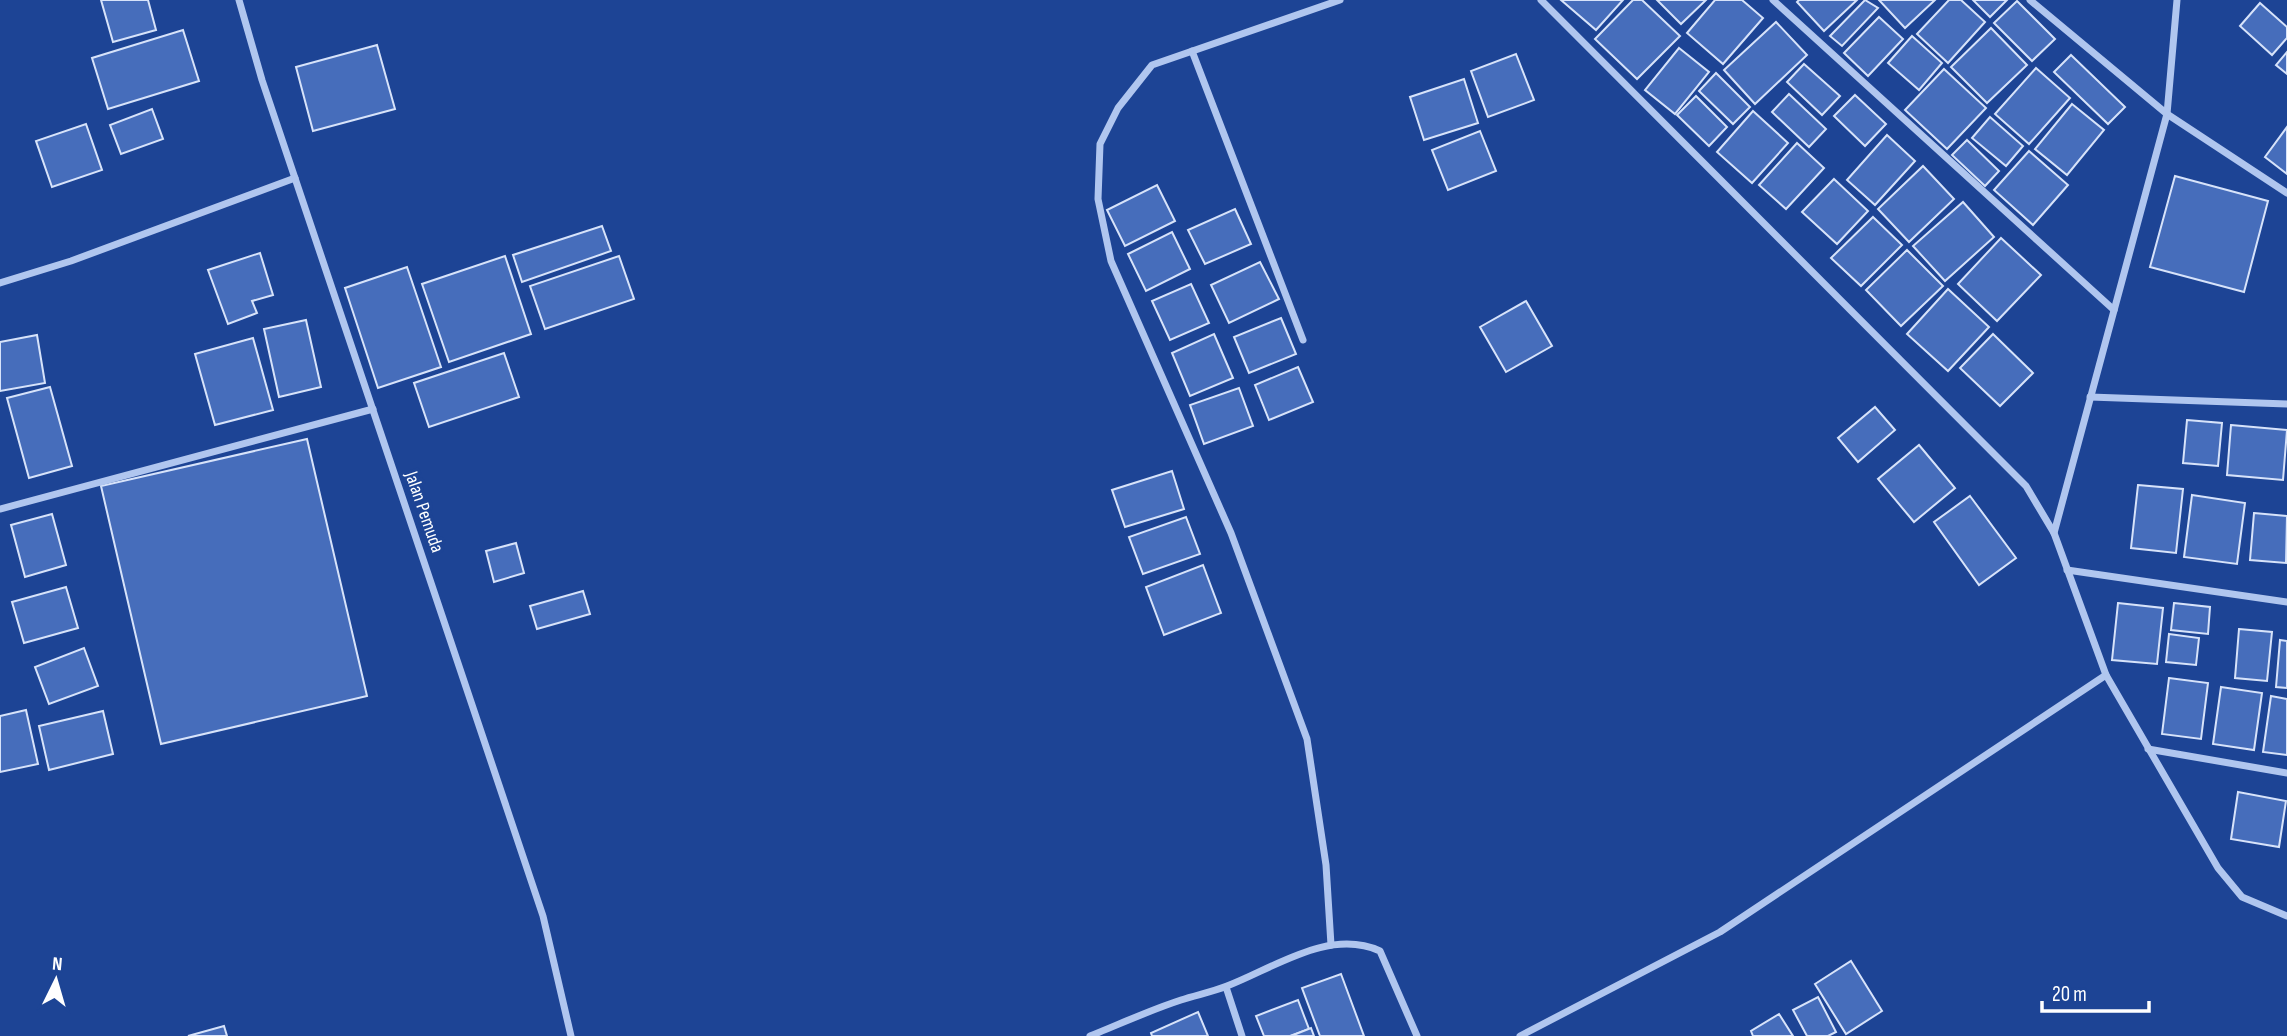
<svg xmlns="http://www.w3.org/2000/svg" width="2287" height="1036" viewBox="0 0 2287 1036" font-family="'Sofia Sans Condensed',sans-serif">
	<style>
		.building { fill: #466dbb; stroke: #d7e3fa; stroke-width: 2 }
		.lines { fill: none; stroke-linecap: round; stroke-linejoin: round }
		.street { stroke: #b0c6ef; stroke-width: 7 }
		.labels { text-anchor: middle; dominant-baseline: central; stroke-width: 7; stroke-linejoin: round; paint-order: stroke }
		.street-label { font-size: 19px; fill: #fff; stroke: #1d4495 }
	</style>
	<rect width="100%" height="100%" fill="#1d4495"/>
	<g class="building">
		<polygon points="101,0 148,0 156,30 113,42"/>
		<polygon points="1561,0 1623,0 1596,30"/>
		<polygon points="1633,0 1642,0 1680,36 1637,79 1595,39"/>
		<polygon points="1657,0 1706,0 1681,24"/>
		<polygon points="1715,0 1742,0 1763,18 1723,64 1687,33"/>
		<polygon points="1799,0 1857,0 1824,31 1797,2"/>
		<polygon points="1865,0 1878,8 1842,46 1830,36"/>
		<polygon points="1879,0 1935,0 1905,28"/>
		<polygon points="1949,0 1961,0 1985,22 1948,63 1917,34"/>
		<polygon points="1973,0 2007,0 1990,17"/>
		<polygon points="2017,1 2055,39 2032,61 1994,23"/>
		<polygon points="2260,3 2287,27 2287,38 2272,55 2240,26"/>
		<polygon points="1879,17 1903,39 1868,76 1844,53"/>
		<polygon points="1776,22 1807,55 1755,104 1724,70"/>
		<polygon points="1991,28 2027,65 1987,103 1951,67"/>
		<polygon points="183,30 199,81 108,109 92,58"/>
		<polygon points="1912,36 1942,63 1919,90 1888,63"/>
		<polygon points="377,45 395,109 313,131 296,67"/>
		<polygon points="1679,48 1709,72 1675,114 1645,90"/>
		<polygon points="2287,52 2287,74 2276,65"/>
		<polygon points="1516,54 1534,100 1488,117 1471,71"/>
		<polygon points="2071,55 2125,107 2108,124 2054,72"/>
		<polygon points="1804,64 1840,96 1822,115 1787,82"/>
		<polygon points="2036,68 2070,98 2029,144 1995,114"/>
		<polygon points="1944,69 1986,108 1947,149 1905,110"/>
		<polygon points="1716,73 1750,107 1733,124 1699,91"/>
		<polygon points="1464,79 1478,123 1424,140 1410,97"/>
		<polygon points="1789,94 1826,129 1809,147 1772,112"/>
		<polygon points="1855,95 1886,124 1865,146 1834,116"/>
		<polygon points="1696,96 1727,127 1709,146 1677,115"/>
		<polygon points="2072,104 2104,130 2067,175 2035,149"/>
		<polygon points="152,109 163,139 121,154 110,125"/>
		<polygon points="1753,111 1788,143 1752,183 1717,152"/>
		<polygon points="1990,117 2023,146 2006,166 1972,138"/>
		<polygon points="86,124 102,170 52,187 36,141"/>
		<polygon points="2287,127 2287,174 2265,157"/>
		<polygon points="1480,131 1496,171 1448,190 1432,150"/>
		<polygon points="1887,135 1915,161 1875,205 1847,180"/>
		<polygon points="1967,140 1999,171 1985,186 1952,155"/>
		<polygon points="1797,143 1824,168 1786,209 1759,185"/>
		<polygon points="2029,151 2068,185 2033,225 1994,190"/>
		<polygon points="1923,166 1954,199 1909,242 1878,209"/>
		<polygon points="2175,176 2268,201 2244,292 2150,267"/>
		<polygon points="1834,179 1868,211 1837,244 1802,212"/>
		<polygon points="1157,185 1175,221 1125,246 1107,210"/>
		<polygon points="1963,202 1994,237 1945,281 1913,246"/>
		<polygon points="1235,209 1251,244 1205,264 1188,230"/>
		<polygon points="1873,217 1902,245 1861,286 1831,258"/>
		<polygon points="602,226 611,251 522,282 513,255"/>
		<polygon points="1172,232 1190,269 1146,291 1128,254"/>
		<polygon points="2001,238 2041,275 1997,321 1958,284"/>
		<polygon points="1907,250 1943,286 1901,326 1866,290"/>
		<polygon points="260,253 273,295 252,301 257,313 228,324 208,270"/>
		<polygon points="505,256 531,334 449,362 422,284"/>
		<polygon points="619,256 634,299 545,329 530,286"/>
		<polygon points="1260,262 1279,299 1229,323 1211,285"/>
		<polygon points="407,267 441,367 378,388 345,288"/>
		<polygon points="1191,284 1209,323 1170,340 1152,301"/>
		<polygon points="1948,289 1989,327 1948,371 1907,334"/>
		<polygon points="1526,301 1552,346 1506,372 1480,327"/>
		<polygon points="1281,318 1296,354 1249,373 1234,337"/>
		<polygon points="306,320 321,387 279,397 264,329"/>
		<polygon points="1214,334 1233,378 1190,396 1172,353"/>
		<polygon points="1993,334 2033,373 2000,406 1960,368"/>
		<polygon points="37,335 45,383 0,391 0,342"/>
		<polygon points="253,338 273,410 215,425 195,354"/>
		<polygon points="504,353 519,397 429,427 414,383"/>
		<polygon points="1298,367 1313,402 1269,420 1255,385"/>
		<polygon points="50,387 72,466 29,478 7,398"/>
		<polygon points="1239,388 1253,426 1204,444 1190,405"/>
		<polygon points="1875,407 1895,430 1858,462 1838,438"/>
		<polygon points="2187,420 2222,423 2218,466 2183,463"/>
		<polygon points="2231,425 2287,430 2283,480 2227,475"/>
		<polygon points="307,439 367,696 161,744 101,486"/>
		<polygon points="1919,445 1955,488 1914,522 1878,479"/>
		<polygon points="1172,471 1184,509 1125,527 1112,490"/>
		<polygon points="2138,485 2183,489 2176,553 2131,548"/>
		<polygon points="2192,495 2245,503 2237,564 2184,557"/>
		<polygon points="1970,496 2016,558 1979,585 1934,522"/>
		<polygon points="2254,513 2287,516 2286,563 2250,560"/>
		<polygon points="52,514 66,565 25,577 11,525"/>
		<polygon points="1186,517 1200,554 1143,574 1129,537"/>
		<polygon points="516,543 524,573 494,582 486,551"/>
		<polygon points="1203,565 1221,613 1164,635 1146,587"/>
		<polygon points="66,587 78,628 24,643 12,602"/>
		<polygon points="583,591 590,614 537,629 530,606"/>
		<polygon points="2118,603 2163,608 2157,664 2112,660"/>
		<polygon points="2174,603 2210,607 2208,634 2171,630"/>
		<polygon points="2239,629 2272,632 2267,681 2235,678"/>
		<polygon points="2169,634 2199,638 2196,665 2166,662"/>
		<polygon points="2280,640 2287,641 2287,688 2276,687"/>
		<polygon points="84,648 98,686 49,704 35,667"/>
		<polygon points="2169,678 2208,683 2201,739 2162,734"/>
		<polygon points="2221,687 2262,693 2254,750 2213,744"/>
		<polygon points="2271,696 2287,699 2287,755 2263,752"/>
		<polygon points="26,710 38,764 0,772 0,716"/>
		<polygon points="103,711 113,754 49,770 39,726"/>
		<polygon points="2238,792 2286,801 2279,847 2231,839"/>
		<polygon points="1851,961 1882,1011 1846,1034 1815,984"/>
		<polygon points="1341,974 1364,1036 1320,1036 1302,988"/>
		<polygon points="1818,997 1836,1032 1828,1036 1807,1036 1793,1010"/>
		<polygon points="1298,1000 1309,1029 1290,1036 1264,1036 1256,1016"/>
		<polygon points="1198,1012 1208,1036 1152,1036 1151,1033"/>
		<polygon points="1779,1014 1793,1036 1753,1036 1751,1031"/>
		<polygon points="224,1026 227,1036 188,1036"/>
		<polygon points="1311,1028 1314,1036 1291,1036"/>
	</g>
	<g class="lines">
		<g class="street">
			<polyline points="239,0 262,80 543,916 571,1036"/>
			<polyline points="1541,0 2026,486 2054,533 2106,675 2218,868 2242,897 2287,916"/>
			<polyline points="1773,0 2114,310"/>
			<polyline points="2030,0 2167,114 2287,193"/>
			<polyline points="1192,51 1303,340"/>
			<polyline points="0,283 71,261 295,178"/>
			<polyline points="2090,397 2287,404"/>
			<polyline points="0,509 373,409"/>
			<polyline points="2054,533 2167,114 2177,0"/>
			<polyline points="2067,570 2287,602"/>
			<polyline points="2148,749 2287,773"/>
			<polyline points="1331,945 1326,865 1307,739 1231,533 1111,261 1098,199 1100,144 1118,108 1152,65 1340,0"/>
			<polyline points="1226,987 1242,1036"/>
			<path d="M1090 1036C1120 1024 1150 1010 1181 1000 1196 995 1212 992 1227 986 1274 968 1329 928 1380 951L1417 1036"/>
			<polyline points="1520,1036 1720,932 2106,675"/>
		</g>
	</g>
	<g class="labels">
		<g class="street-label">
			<text transform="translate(424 512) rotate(71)">Jalan Pemuda</text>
		</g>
	</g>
	<g transform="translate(56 980) rotate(5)" stroke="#1d4495" stroke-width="5" paint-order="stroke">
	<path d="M0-5L12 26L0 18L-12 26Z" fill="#ffffff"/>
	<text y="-10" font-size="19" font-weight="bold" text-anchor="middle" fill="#ffffff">N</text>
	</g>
	<path d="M2042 1001v10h107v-10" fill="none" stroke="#ffffff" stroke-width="3.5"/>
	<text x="2052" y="1001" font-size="21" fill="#ffffff" stroke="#1d4495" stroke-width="5" paint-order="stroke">20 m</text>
</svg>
